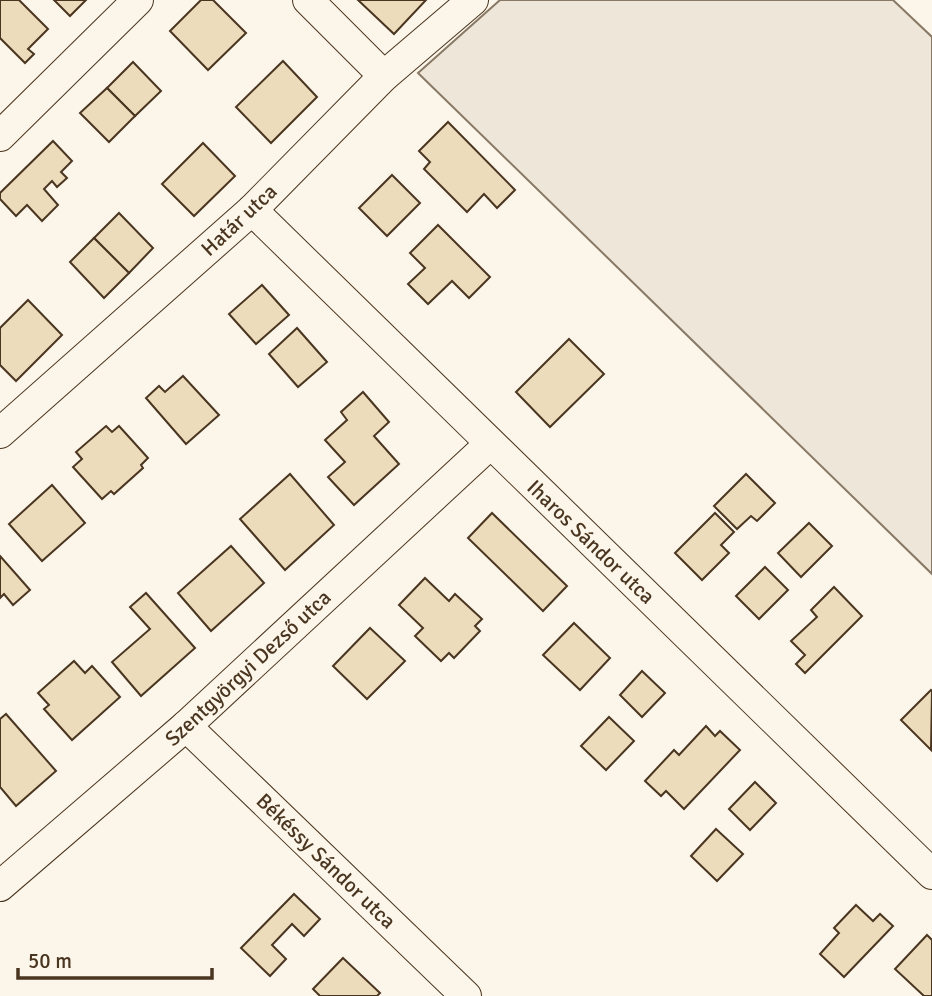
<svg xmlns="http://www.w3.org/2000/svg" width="932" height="996" viewBox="0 0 932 996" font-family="Signika,sans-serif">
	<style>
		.green { fill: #ede6d9; stroke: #887966; stroke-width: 2 }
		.building { fill: #ecdcbc; stroke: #4a3520; stroke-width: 2 }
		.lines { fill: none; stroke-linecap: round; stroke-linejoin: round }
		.minor-casing { stroke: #4a3520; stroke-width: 32 }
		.minor { stroke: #fbf6e9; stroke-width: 30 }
		.labels { text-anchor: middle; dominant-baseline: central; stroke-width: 5; stroke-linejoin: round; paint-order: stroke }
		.street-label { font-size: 21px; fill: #4a3520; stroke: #fbf6e9 }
	</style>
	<rect width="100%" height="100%" fill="#fbf6e9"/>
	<polygon class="green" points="500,0 893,0 932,37 932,574 418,73"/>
	<g class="building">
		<polygon points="0,0 19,0 48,29 28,49 34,54 25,63 0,38"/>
		<polygon points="54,0 86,0 70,16"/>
		<polygon points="201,0 213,0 246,33 208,70 170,31"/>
		<polygon points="358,0 426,0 394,34"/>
		<polygon points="283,61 317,97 271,143 236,107"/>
		<polygon points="133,62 161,91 135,116 107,88"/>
		<polygon points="107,88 135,116 109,142 80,113"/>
		<polygon points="448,122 515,190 497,208 484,194 467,212 424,169 430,162 419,151"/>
		<polygon points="53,141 72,161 61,172 67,178 57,187 52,181 44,189 58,205 42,221 27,205 16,216 0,199 0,193"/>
		<polygon points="203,143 235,176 194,216 162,184"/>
		<polygon points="392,175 420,203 387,236 359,208"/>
		<polygon points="119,213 153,248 129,273 94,238"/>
		<polygon points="438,225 490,277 469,298 452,281 428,304 408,284 425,268 410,253"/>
		<polygon points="94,238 129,273 104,298 70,262"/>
		<polygon points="262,285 289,315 256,344 229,314"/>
		<polygon points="28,300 62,335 16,381 0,365 0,328"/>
		<polygon points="297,328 327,362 298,387 269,354"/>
		<polygon points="569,339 604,374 550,427 516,392"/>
		<polygon points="183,376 219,415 186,444 146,398 159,386 165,392"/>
		<polygon points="363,392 389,422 374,436 399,464 354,505 328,477 345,462 325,440 347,420 341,412"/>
		<polygon points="106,426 112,432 119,426 148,458 141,465 143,468 114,494 111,491 102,499 73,467 82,459 76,452"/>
		<polygon points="290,474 334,525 285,570 240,519"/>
		<polygon points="746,474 775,503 757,521 751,516 737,529 714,506"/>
		<polygon points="52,485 85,523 42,561 9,524"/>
		<polygon points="492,513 567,586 543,611 468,538"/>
		<polygon points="715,513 734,532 721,545 729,553 702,580 675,553"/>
		<polygon points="809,523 832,546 801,577 778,553"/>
		<polygon points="231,546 264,583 211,631 178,593"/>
		<polygon points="0,556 30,590 13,605 4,594 0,598"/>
		<polygon points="765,567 788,590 759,619 736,596"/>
		<polygon points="425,578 449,601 455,594 482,619 475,626 480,631 454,658 449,653 441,661 415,636 423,628 399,605"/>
		<polygon points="834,587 862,616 805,673 796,664 805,655 791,641 817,617 811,610"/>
		<polygon points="146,593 195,648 141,696 112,662 150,629 130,607"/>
		<polygon points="574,623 610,658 580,690 543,655"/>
		<polygon points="370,628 405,661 367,699 333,666"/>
		<polygon points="74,661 85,673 92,666 120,697 72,740 44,709 49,705 38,693"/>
		<polygon points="642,671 665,693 642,717 620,695"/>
		<polygon points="931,690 932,691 931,750 901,720"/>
		<polygon points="6,714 56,771 16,806 0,787 0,719"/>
		<polygon points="609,717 634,741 606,770 581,746"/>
		<polygon points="706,726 715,736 720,731 740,750 684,809 666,791 661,796 645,781 674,750 679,755"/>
		<polygon points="755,782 776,803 750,830 729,809"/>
		<polygon points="716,829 743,854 717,881 691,856"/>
		<polygon points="294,894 320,919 304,936 292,924 272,945 286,959 270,976 241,948"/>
		<polygon points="856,905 873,921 880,914 893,926 844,977 820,954 839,933 834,928"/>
		<polygon points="927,935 932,940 932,996 924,996 895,969"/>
		<polygon points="343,958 380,993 377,996 320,996 313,989"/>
	</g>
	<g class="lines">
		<g class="minor-casing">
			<g id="minor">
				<polyline points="308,0 384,76"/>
				<polyline points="0,136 138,0"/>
				<polyline points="252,210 932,874"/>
				<polyline points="0,433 252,210 384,76 473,0"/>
				<polyline points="186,726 466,996"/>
				<polyline points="0,886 186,726 490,444"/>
			</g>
		</g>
		<use href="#minor" class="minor"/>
	</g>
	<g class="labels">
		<g class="street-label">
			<text transform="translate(239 220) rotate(-43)">Határ utca</text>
			<text transform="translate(591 542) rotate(44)">Iharos Sándor utca</text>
			<text transform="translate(248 668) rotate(-43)">Szentgyörgyi Dezső utca</text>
			<text transform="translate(326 861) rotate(44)">Békéssy Sándor utca</text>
		</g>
	</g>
	<path d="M18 968v10h194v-10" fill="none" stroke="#4a3520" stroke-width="3.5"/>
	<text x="28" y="968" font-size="21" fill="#4a3520" stroke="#fbf6e9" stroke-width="5" paint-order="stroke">50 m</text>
</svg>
